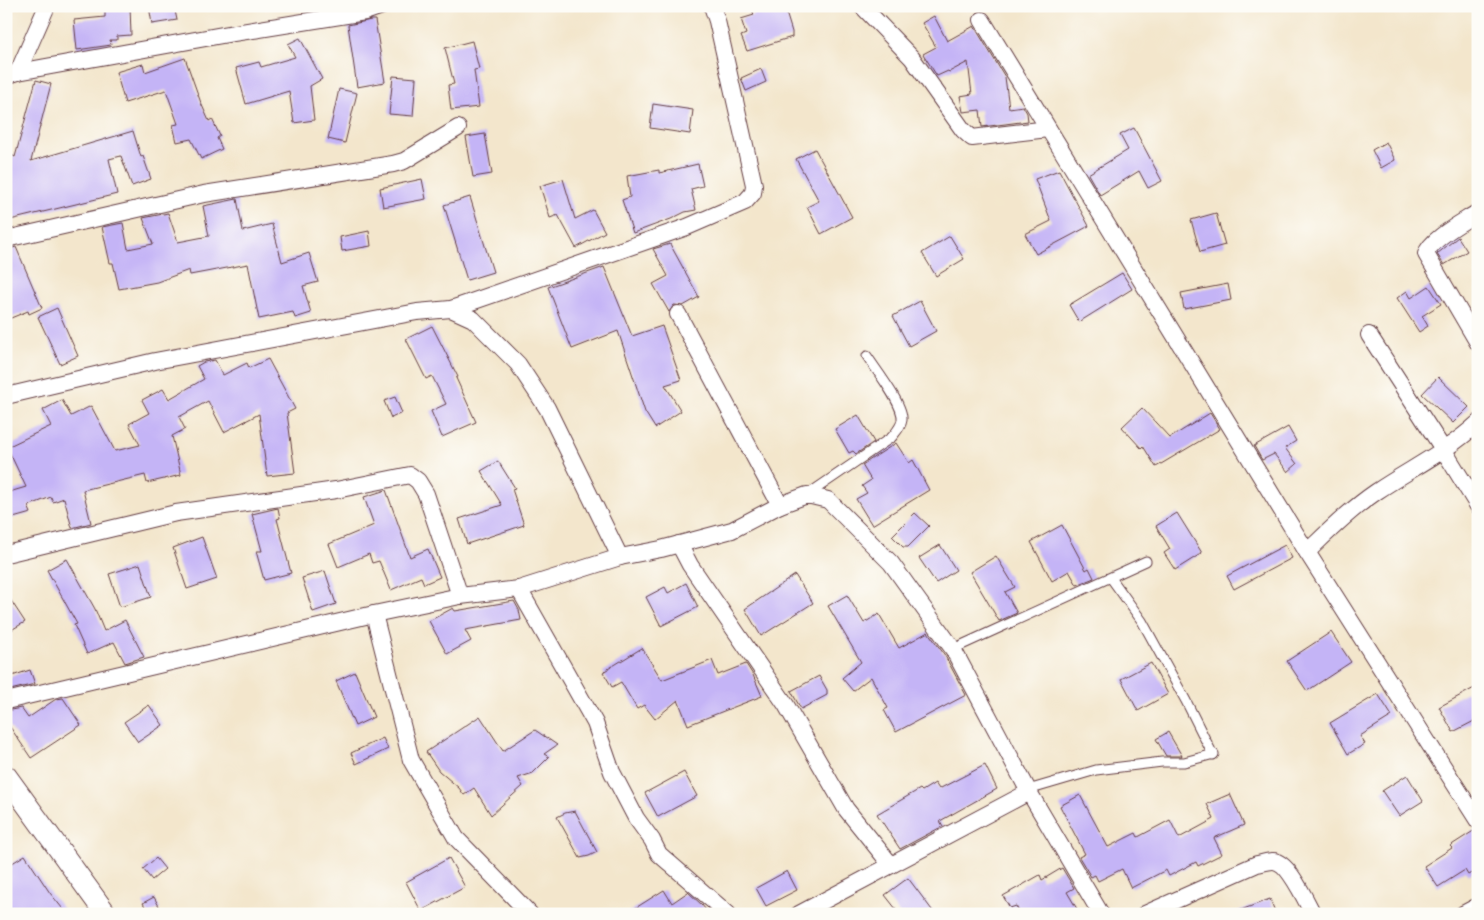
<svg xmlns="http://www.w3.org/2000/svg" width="1484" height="920" viewBox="0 0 1484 920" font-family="'Architects Daughter',sans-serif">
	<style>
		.building { fill: #c4b4f6 }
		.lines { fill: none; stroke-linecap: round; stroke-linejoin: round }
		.service-casing { stroke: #633d43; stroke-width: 11 }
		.minor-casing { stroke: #633d43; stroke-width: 18 }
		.tertiary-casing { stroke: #633d43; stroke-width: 23 }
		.service { stroke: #fff; stroke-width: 9 }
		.minor { stroke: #fff; stroke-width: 16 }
		.tertiary { stroke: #fff; stroke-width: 21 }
	</style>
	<rect width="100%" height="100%" fill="#fdfcf7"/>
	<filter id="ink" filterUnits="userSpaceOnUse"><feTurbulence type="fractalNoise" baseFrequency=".02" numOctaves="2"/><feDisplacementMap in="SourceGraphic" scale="10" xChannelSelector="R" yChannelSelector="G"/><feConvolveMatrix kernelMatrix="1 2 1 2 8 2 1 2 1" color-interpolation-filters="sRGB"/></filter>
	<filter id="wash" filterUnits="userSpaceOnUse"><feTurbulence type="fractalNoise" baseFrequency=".0096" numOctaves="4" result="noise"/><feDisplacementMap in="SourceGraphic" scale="20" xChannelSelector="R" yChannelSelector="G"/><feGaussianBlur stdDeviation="1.12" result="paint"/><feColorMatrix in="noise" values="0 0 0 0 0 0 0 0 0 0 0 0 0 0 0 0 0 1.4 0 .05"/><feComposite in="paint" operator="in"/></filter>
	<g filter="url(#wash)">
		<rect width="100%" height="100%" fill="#f3e6cc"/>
		<g id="blocks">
			<g class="building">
				<polygon points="105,6 130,6 131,35 117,36 117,40 110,40 111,45 77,50 74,20 105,17"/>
				<polygon points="149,6 174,6 177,20 152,24"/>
				<polygon points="751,6 784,6 792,32 792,37 747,51 741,36 746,34 741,19 754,15"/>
				<polygon points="934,16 947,41 974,26 1005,77 1009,108 1023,106 1027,113 1028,121 982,127 980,110 963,112 960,96 972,94 968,62 949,72 948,71 937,76 923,54 936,47 922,23"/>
				<polygon points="371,20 375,20 385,82 357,87 348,25"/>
				<polygon points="300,38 322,79 310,86 314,120 294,123 289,91 246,104 236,68 259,62 261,67 295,57 288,44"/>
				<polygon points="472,41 479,69 474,70 479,107 451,110 448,85 454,84 445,48"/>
				<polygon points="185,58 201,103 209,121 212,119 220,136 217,138 222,149 201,159 191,139 177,142 173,125 178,124 166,90 125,103 116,72 143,64 145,72"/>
				<polygon points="761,69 766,82 746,91 741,78"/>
				<polygon points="393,76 416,78 413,116 389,114"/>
				<polygon points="36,80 51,84 31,161 133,131 141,157 143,156 151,179 132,186 121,156 109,159 117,194 6,221 6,152 15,157"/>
				<polygon points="339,89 357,93 345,143 328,139"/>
				<polygon points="653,104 693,110 690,134 650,128"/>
				<polygon points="1134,128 1162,181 1148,188 1139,171 1100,195 1088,174 1128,150 1120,135"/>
				<polygon points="485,134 492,174 473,177 466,137"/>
				<polygon points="1386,142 1395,160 1381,168 1372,150"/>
				<polygon points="815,149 852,217 821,234 807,207 819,201 796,159"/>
				<polygon points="698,164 703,186 691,189 696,210 685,212 671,219 633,233 622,200 630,197 627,176 659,170 659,173"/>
				<polygon points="1059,170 1089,226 1036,254 1025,234 1051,221 1035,179"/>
				<polygon points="422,179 426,199 383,207 380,188"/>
				<polygon points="563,179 575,219 593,210 605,232 576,248 558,215 550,218 540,186"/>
				<polygon points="470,197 493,272 467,280 444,205"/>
				<polygon points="237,199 243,231 272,224 282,262 309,253 318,282 303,286 311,313 295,318 293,312 259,319 248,264 190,275 189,270 157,282 119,289 113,263 110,263 102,227 123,223 128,249 153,244 143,218 168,213 178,242 209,236 203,206"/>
				<polygon points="1216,213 1225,245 1200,252 1191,220"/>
				<polygon points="369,231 371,246 342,251 340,237"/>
				<polygon points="950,236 964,259 936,276 922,253"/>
				<polygon points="1458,237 1467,251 1444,265 1437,254"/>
				<polygon points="670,244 699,297 683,306 674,305 669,312 653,284 668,276 653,249"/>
				<polygon points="16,247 42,308 29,314 28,311 6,320 6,250"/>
				<polygon points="604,267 632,336 662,326 681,380 665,385 681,411 655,428 645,412 618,331 572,349 548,287"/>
				<polygon points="1122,273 1132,289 1079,322 1069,305"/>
				<polygon points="1228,284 1231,300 1184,309 1181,293"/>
				<polygon points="1429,286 1441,304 1422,316 1428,326 1419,332 1397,298 1407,291 1411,298"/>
				<polygon points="920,301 936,331 909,346 893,316"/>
				<polygon points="57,308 78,356 60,364 38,317"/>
				<polygon points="432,326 458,377 456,378 476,422 442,437 431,411 446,404 432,376 426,379 406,339"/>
				<polygon points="268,359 295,409 287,413 295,473 267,476 259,414 224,432 208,401 179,417 185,429 172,436 181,475 147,483 145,475 83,490 91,523 72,528 64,498 53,502 51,497 28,506 31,513 6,520 6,493 26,487 7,447 51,426 43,410 62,400 71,416 91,406 115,451 140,445 129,424 149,413 142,400 163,389 169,399 204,379 197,366 204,362 215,360 223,375 247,363 249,368"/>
				<polygon points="1438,377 1469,407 1453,423 1422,394"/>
				<polygon points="395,397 402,413 391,418 384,401"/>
				<polygon points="1142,408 1170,438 1210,413 1220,429 1156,467 1143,446 1141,448 1122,427"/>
				<polygon points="858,415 874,442 856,454 853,451 849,453 835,429"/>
				<polygon points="1288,427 1296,441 1285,448 1297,464 1288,472 1274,454 1262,460 1254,446"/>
				<polygon points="896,443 909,463 913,460 929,490 872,525 856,499 867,493 862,486 871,480 862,465"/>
				<polygon points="498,461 515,488 512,489 524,525 467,544 459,519 502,505 481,471"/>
				<polygon points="386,490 410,557 428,549 440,577 424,584 421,577 391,590 379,561 372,563 369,554 338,567 329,544 374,525 364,497"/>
				<polygon points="278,508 280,518 277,519 291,573 264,580 256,551 262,551 252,514"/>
				<polygon points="915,513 929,526 908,547 903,547 892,536"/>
				<polygon points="1177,513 1202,553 1175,570 1164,553 1170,549 1156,526"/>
				<polygon points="1062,525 1086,570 1089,568 1094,578 1077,585 1069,571 1052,581 1031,542"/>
				<polygon points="202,537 217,579 187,589 173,548"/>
				<polygon points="940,545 956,570 936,583 919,558"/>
				<polygon points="1285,545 1292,558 1234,589 1227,576"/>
				<polygon points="996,556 1015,587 1005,592 1017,613 999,621 970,572"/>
				<polygon points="67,559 95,609 104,631 125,620 144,657 125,663 114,642 87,654 74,625 77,624 47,570"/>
				<polygon points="140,564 151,597 120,607 109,574"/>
				<polygon points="325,571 336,604 313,612 302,578"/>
				<polygon points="795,575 813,603 761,636 745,609"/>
				<polygon points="686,583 698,607 661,626 646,597 665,587 668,593"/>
				<polygon points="6,593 25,622 6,633"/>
				<polygon points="847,595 864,623 879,614 899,648 928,632 944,654 966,695 896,732 884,710 888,708 871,677 853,691 842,678 861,662 828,606"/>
				<polygon points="514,601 519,610 521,620 465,630 471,641 447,654 429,621 453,608 455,611"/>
				<polygon points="1331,632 1351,662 1307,691 1287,661"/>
				<polygon points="642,648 662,680 712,660 718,675 746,664 753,675 762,696 688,725 678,700 655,719 644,705 637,709 621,682 612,687 603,672"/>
				<polygon points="1151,663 1168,694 1138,711 1121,679"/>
				<polygon points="30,670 35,684 6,691 6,678"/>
				<polygon points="355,672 374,717 355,726 336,681"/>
				<polygon points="819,676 827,690 827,695 801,709 791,691"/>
				<polygon points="1478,686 1478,719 1453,732 1439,707"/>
				<polygon points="1378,694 1392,716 1360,736 1365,744 1348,754 1330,723"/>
				<polygon points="63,698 81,725 31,758 6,721 6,711 21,708 28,718 56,699"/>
				<polygon points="149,705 163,725 138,742 124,722"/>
				<polygon points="480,716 503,751 535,730 557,745 544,754 549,757 533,773 518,778 523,786 491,815 474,788 464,795 459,788 439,771 426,752"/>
				<polygon points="1168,732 1182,756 1166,756 1156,739"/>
				<polygon points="383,738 388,749 356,764 351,753"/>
				<polygon points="985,765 997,789 940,821 943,826 900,849 877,814 920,789 922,791 935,783 939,789"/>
				<polygon points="684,772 697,796 658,817 645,793"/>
				<polygon points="1407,775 1423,801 1399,816 1382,791"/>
				<polygon points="1230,794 1244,825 1214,838 1222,854 1198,866 1196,862 1169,876 1166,870 1131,888 1122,869 1098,881 1095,875 1091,877 1079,857 1085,854 1060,806 1080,795 1108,847 1136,833 1138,837 1170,820 1179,838 1214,819 1207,804"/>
				<polygon points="575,811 597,852 589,856 580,858 557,817 565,813"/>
				<polygon points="1475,830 1478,831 1478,869 1468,875 1465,870 1438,887 1424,866 1452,848 1450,846"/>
				<polygon points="25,855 50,893 67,914 6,914 6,867"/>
				<polygon points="156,858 165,869 152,880 143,869"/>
				<polygon points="449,858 465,887 421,911 406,882"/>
				<polygon points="1062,868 1074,888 1067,892 1080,914 1020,914 1016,906 1010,908 1003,896 1040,875 1042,880"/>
				<polygon points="787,871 797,890 766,906 756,888"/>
				<polygon points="908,878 935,914 900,914 885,895"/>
				<polygon points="664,890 672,903 688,892 702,905 709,914 626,914"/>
				<polygon points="154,897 160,908 149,914 143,903"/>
				<polygon points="1270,899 1276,914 1234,914 1233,913"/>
			</g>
		</g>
	</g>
	<g filter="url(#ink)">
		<use href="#blocks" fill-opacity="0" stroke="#633d43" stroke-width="1"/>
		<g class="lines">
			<g class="service-casing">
				<g id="service">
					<path d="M807 495 892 437C896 432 901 427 902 420 904 405 876 370 867 356"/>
					<polyline points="1111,578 1142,621 1186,701 1213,755"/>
					<polyline points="953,649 1146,561"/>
					<polyline points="1028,790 1096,770 1162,762 1184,762 1214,754"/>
				</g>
			</g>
			<g class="minor-casing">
				<g id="minor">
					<polyline points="862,6 912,58 963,130 972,138 1048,129"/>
					<polyline points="982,20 1307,552 1478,821"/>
					<polyline points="18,72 47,6"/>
					<polyline points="6,76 18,72 228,34 365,12 382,6"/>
					<path d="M1478 212C1465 221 1430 239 1426 254L1478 343"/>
					<polyline points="6,239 204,194 393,164 404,161 458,128"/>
					<polyline points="451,309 473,319 518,364 547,408 620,557"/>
					<polyline points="678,314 780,505"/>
					<polyline points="1369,335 1443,449 1478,506"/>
					<polyline points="6,396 155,361 417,312 451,309 687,227 745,202 753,193 754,185 717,21 712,6"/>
					<polyline points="679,544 690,565 786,705 846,809 891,865"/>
					<path d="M1307 552C1329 531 1351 509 1376 492 1410 469 1448 451 1478 423"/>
					<polyline points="6,554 176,513 336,490 410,475 418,481 426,494 460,596"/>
					<polyline points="519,589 595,723 612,772 636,818 652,840 659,854 728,914"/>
					<polyline points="374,614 411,760 456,838 530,914"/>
					<polyline points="6,701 374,614 460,596 519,589 620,557 661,549 732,530 780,505 807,495 828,500 891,563 953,649 1029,792 1101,914"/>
					<polyline points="799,914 1029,792"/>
					<path d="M1145 914 1257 864C1262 863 1268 861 1273 861 1288 861 1306 901 1313 914"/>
					<polyline points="1463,914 1478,906"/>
				</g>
			</g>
			<g class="tertiary-casing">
				<polyline id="tertiary" points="6,776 106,914"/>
			</g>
			<use href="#service" class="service"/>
			<use href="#minor" class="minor"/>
			<use href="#tertiary" class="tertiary"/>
		</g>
	</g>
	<rect width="1484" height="920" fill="none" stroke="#fdfcf7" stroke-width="25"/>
</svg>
